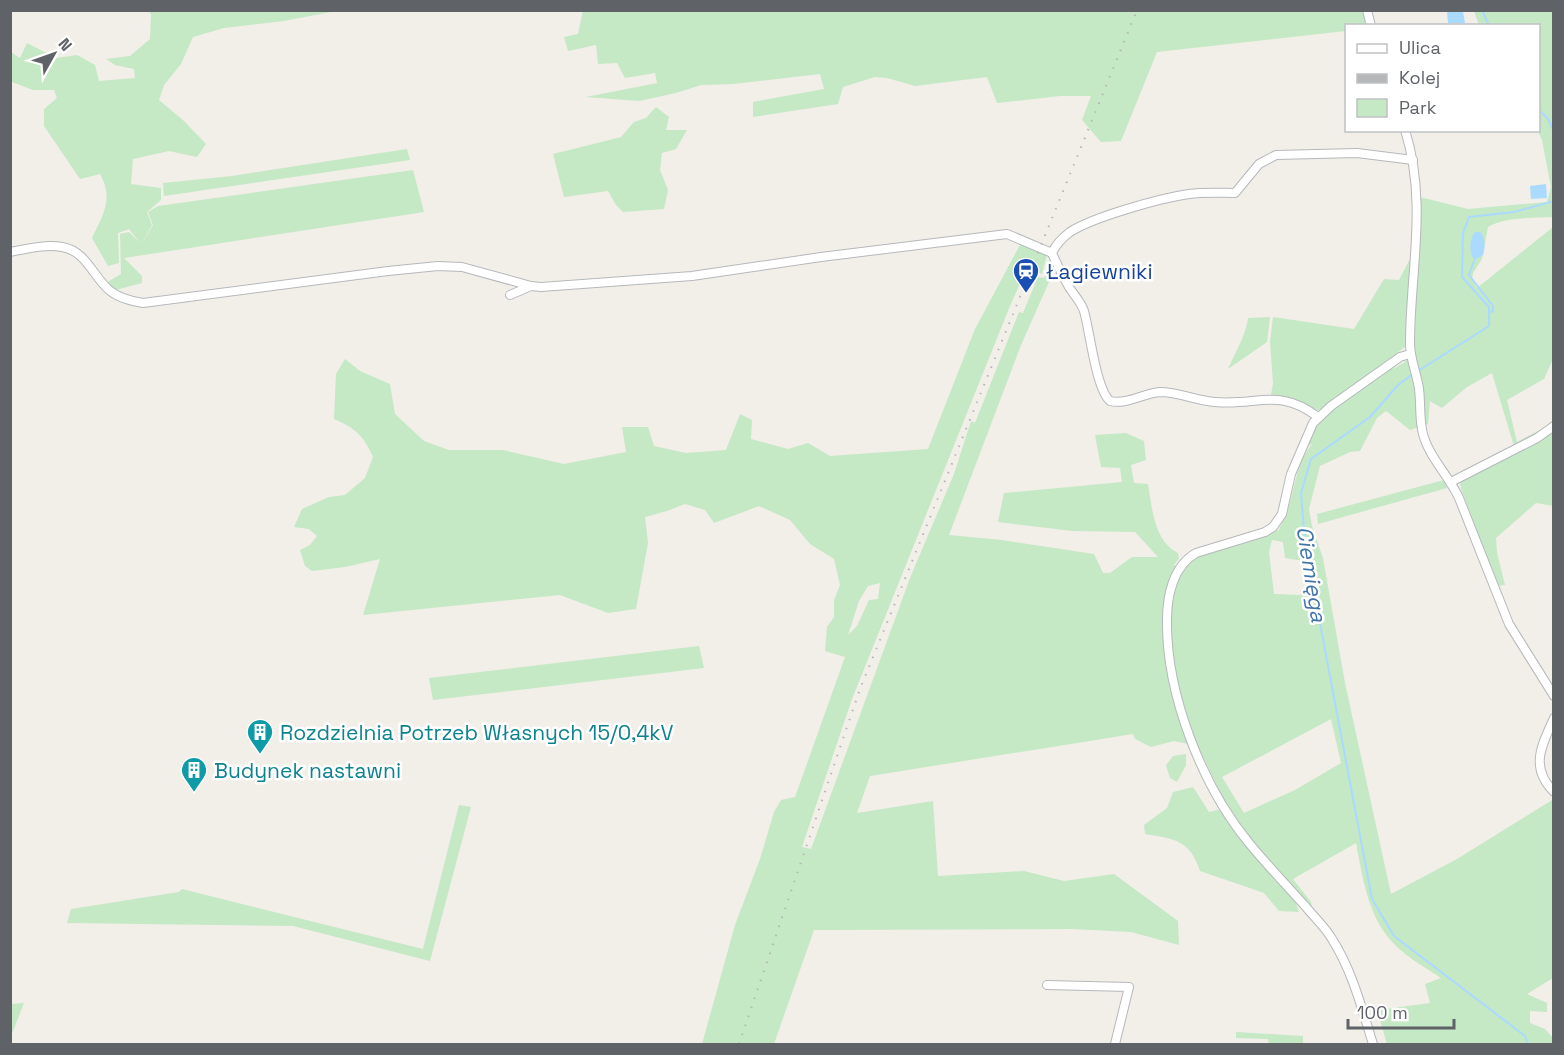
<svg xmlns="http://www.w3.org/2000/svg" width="1564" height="1055" viewBox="0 0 1564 1055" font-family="'Space Grotesk',sans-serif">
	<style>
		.green { fill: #c5e8c5; fill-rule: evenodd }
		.water { fill: #aadaff }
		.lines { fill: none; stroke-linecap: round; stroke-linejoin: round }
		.stream { stroke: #aadaff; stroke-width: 2 }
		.street-casing { stroke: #b5b8bc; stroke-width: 10 }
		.street { stroke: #fff; stroke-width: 8 }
		.rail { stroke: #b6b7b8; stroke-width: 2; stroke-dasharray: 1.5 8; stroke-linecap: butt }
		.labels { text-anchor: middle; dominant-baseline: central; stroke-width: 5; stroke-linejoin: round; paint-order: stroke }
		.transit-label { font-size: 21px; fill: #164399; stroke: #fff; text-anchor: start }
		.culture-label { font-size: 21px; fill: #0d838f; stroke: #fff; text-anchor: start }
		.water-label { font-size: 22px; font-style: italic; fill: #4174aa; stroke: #fff }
	</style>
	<rect width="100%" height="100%" fill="#f1efe8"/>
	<g class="green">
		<polygon points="583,10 1363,10 1366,25 1346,26 1346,31 1157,52 1121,141 1101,142 1082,120 1091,96 1060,96 997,103 987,77 915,86 887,78 875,77 843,87 838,104 753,117 753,102 824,89 820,74 733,84 701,85 676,93 639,101 586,97 657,83 655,73 625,78 617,63 598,64 596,45 568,51 564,37 578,34"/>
		<path d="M148 11H336L284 21 224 28 193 37 181 64 164 85 159 100 184 121 206 144 197 157 169 151 133 159 131 184 161 188V200L147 212 152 225 141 245 153 225 148 212 158 206 413 170 424 212 124 258 142 276V283L112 291 106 283 121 274 120 234 129 232 139 242 129 229 118 233 119 263 108 266 92 238C103 215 114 199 100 174L80 179 44 126V109L57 98 54 90H33L12 82 11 89V52L20 58 27 43 56 58 77 55 95 65 99 81 135 78 134 69 115 65 106 59 130 56 150 39 151 14Z"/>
		<path d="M1474 11H1553V219L1551 217C1531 218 1506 217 1488 227L1482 259 1473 273 1472 279 1477 288 1553 227V359L1544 379 1507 400 1517 442 1542 429 1553 420V506L1536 503 1496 538 1497 553 1505 585 1498 586 1461 489 1460 482 1516 453 1492 373 1467 387 1442 408 1430 401 1428 424 1410 430 1386 411 1377 418 1360 451 1350 452 1320 466 1309 509 1312 526 1323 558 1345 683 1391 894 1457 859 1552 800 1553 802V978L1527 994 1547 1003V1012L1530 1011V1023L1545 1029 1553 1038V1044H1387L1377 1010 1430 1003 1425 984 1441 978C1426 968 1408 958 1395 945 1368 918 1363 879 1356 843L1293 879 1311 902 1312 908 1254 845 1227 807 1198 746 1174 741 1151 747 1135 739 1133 734 870 776 857 813 933 801 938 876 1024 871 1064 881 1114 874 1178 921 1179 945 1131 932 1072 929 814 930 774 1044H702L735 925 760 859 774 812 781 800 795 797 845 657 825 651 827 627 834 617V600L840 585 834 559 810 544 790 520 759 506 714 523 705 510 685 504 667 511 645 517 648 543 636 609 608 613 560 595 363 615 380 559 345 567 312 571 305 566 300 550 310 545 317 536 309 529 294 527 302 509 329 497 345 495 365 478 373 457C364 436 355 428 334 419L336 374 345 359 360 371 390 384 395 414 424 441 449 450H503L564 464 626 452 622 427H648L654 446 686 453 726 450 740 414 752 420 751 439 788 449 808 443 830 456 928 449 975 329 1022 241 1052 253 1057 264 1021 345 949 535 1002 540 1094 554 1103 573H1110L1132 557H1158L1135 532 1072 531 998 522 1004 493 1122 482 1120 468 1101 467 1095 435 1126 433 1144 441 1146 460 1131 465 1134 483 1148 484C1152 508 1154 541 1178 553L1179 558 1174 565 1182 569C1199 547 1251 538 1279 530 1280 525 1283 521 1285 517 1296 492 1294 464 1313 443L1307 447 1306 444 1321 417 1403 359 1392 370 1414 356 1420 197 1468 209 1547 202 1551 187 1542 140 1538 131V26L1479 25ZM1047 255 1051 257 1044 278 1038 277 1023 313 1019 312 975 423 971 421 954 474 910 578 811 849 802 847 852 699 1012 301 1027 269 1042 274ZM1272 540 1283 542 1285 558 1303 561 1309 588 1300 595 1274 594 1269 552ZM880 583 878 599 869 600 857 626 848 635 859 601 868 586ZM1331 719 1341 763 1295 790 1244 813 1222 777Z"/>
		<polygon points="656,107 669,117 666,130 687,130 676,149 662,153 660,170 668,190 664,209 623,212 616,205 608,191 564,197 553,154 621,137 634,122 646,118"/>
		<polygon points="407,149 410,160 164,196 163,183 232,176"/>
		<path d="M1411 257 1405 347 1321 410C1305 410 1288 397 1271 395L1273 383 1270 342 1273 317 1354 329 1384 279 1399 280Z"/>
		<path d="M1270 317 1267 342 1228 369C1235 353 1246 335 1248 318Z"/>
		<polygon points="1444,480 1447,488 1318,524 1317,514"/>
		<polygon points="699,646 704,668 433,700 429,678"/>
		<polygon points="1186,754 1186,765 1177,782 1170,778 1166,765 1173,756"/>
		<path d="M1193 787 1209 812 1222 809 1239 836 1295 901 1299 912 1279 911 1264 893 1200 871C1190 840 1175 839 1145 834L1144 825 1167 808 1173 792Z"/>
		<polygon points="459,805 471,807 430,961 293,926 67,923 71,909 179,892 182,889 423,949"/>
		<polygon points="24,1003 11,1036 11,1004"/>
		<polygon points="1236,1032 1303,1036 1303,1044 1269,1044 1268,1039 1236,1038"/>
	</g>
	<g class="water">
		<polygon points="1447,11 1463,11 1465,23 1448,23"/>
		<polygon points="1546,184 1547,198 1531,199 1530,186"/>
		<path d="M1475 232H1480C1486 238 1485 248 1483 255L1474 260C1469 252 1469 240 1475 232Z"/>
	</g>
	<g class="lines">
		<g class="stream">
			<polyline points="1482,10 1489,26"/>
			<polyline points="1538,109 1548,119 1554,132"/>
			<polyline points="1474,261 1469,275 1493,306 1493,311 1490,312"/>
			<polyline points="1418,371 1489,326 1489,307 1462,277 1463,233 1469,217 1514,212 1554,201"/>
			<polyline points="1413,374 1398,385 1370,417 1311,459 1301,493 1305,544 1372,899 1394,936 1525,1036 1528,1044"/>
		</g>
		<g class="street-casing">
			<g id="street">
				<polyline points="1367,10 1371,26"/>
				<path d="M1405 130C1428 203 1410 271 1410 344 1410 359 1417 374 1419 389 1421 404 1419 419 1423 434 1429 457 1449 476 1459 498L1509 624 1554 696"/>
				<path d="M10 252C27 249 45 244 62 247 86 251 92 275 109 290 118 298 131 301 143 303L388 271 438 266 462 267 531 286 541 287 692 276 821 257 1007 234 1052 253"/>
				<polyline points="510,295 531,286"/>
				<path d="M1318 417C1278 387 1258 406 1215 402 1197 401 1179 392 1160 392 1144 393 1127 405 1110 401 1096 389 1090 332 1084 311 1081 302 1074 295 1069 287 1063 276 1057 265 1052 253 1056 244 1062 238 1070 232 1093 217 1161 198 1189 194 1204 192 1219 193 1235 193L1259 164 1276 155 1357 153 1413 160"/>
				<polyline points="1451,482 1537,438 1554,426"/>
				<path d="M1554 718C1542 745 1529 767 1554 792"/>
				<polyline points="1047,985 1129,987 1115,1044"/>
				<path d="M1373 1044C1362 1009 1352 970 1332 939 1325 927 1315 918 1306 907 1287 886 1267 865 1249 843 1202 786 1166 694 1167 620 1167 596 1173 566 1196 553L1265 532 1273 527 1282 514 1291 474 1313 423 1331 406 1400 357 1410 354"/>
			</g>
		</g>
		<use href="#street" class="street"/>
		<polyline class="rail" points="739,1044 860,689 1137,10"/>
	</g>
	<defs>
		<g id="station-pin" transform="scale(1.35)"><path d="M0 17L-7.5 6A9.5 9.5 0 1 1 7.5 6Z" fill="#1a4fb4" stroke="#fff"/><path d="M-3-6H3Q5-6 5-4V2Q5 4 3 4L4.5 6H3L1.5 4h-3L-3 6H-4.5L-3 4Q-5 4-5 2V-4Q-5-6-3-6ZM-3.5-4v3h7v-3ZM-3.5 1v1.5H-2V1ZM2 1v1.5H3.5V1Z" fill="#fff"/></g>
		<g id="building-pin" transform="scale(1.35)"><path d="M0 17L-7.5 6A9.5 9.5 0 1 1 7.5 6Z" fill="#0f9aa8" stroke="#fff"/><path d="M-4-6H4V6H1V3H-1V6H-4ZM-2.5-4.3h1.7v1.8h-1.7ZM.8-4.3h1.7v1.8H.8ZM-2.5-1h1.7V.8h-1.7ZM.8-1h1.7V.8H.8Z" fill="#fff"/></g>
	</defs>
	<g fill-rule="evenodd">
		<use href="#station-pin" x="1026" y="271"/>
		<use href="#building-pin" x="260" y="732"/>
		<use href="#building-pin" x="194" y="770"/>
	</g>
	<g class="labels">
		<g class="transit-label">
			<text x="1046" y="271">Łagiewniki</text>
		</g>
		<g class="culture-label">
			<text x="280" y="732">Rozdzielnia Potrzeb Własnych 15/0,4kV</text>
			<text x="214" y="770">Budynek nastawni</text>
		</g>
		<g class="water-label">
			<text transform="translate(1312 574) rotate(81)">Ciemięga</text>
		</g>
	</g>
	<rect width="1564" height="1055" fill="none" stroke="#5f6368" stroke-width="24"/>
	<rect x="1345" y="24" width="195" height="108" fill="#ffffff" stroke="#bfc1c3" stroke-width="1.5"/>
	<rect x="1357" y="44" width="30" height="9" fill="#ffffff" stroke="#bfc1c3" stroke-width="1.5"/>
	<text x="1399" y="54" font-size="18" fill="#5f6368">Ulica</text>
	<rect x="1357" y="74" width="30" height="9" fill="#b6b7b8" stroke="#bfc1c3" stroke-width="1.5"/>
	<text x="1399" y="84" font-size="18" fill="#5f6368">Kolej</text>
	<rect x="1357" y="99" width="30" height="18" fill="#c5e8c5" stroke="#bfc1c3" stroke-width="1.5"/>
	<text x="1399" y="114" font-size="18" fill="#5f6368">Park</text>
	<g transform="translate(54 54) rotate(50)" stroke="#ffffff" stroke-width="4.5" paint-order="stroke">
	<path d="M0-4.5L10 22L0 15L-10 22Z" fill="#5f6368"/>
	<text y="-9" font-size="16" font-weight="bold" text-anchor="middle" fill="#5f6368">N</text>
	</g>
	<path d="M1348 1019v9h106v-9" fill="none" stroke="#5f6368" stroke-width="3"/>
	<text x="1357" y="1019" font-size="18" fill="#5f6368" stroke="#ffffff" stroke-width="4.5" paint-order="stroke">100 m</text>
</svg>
